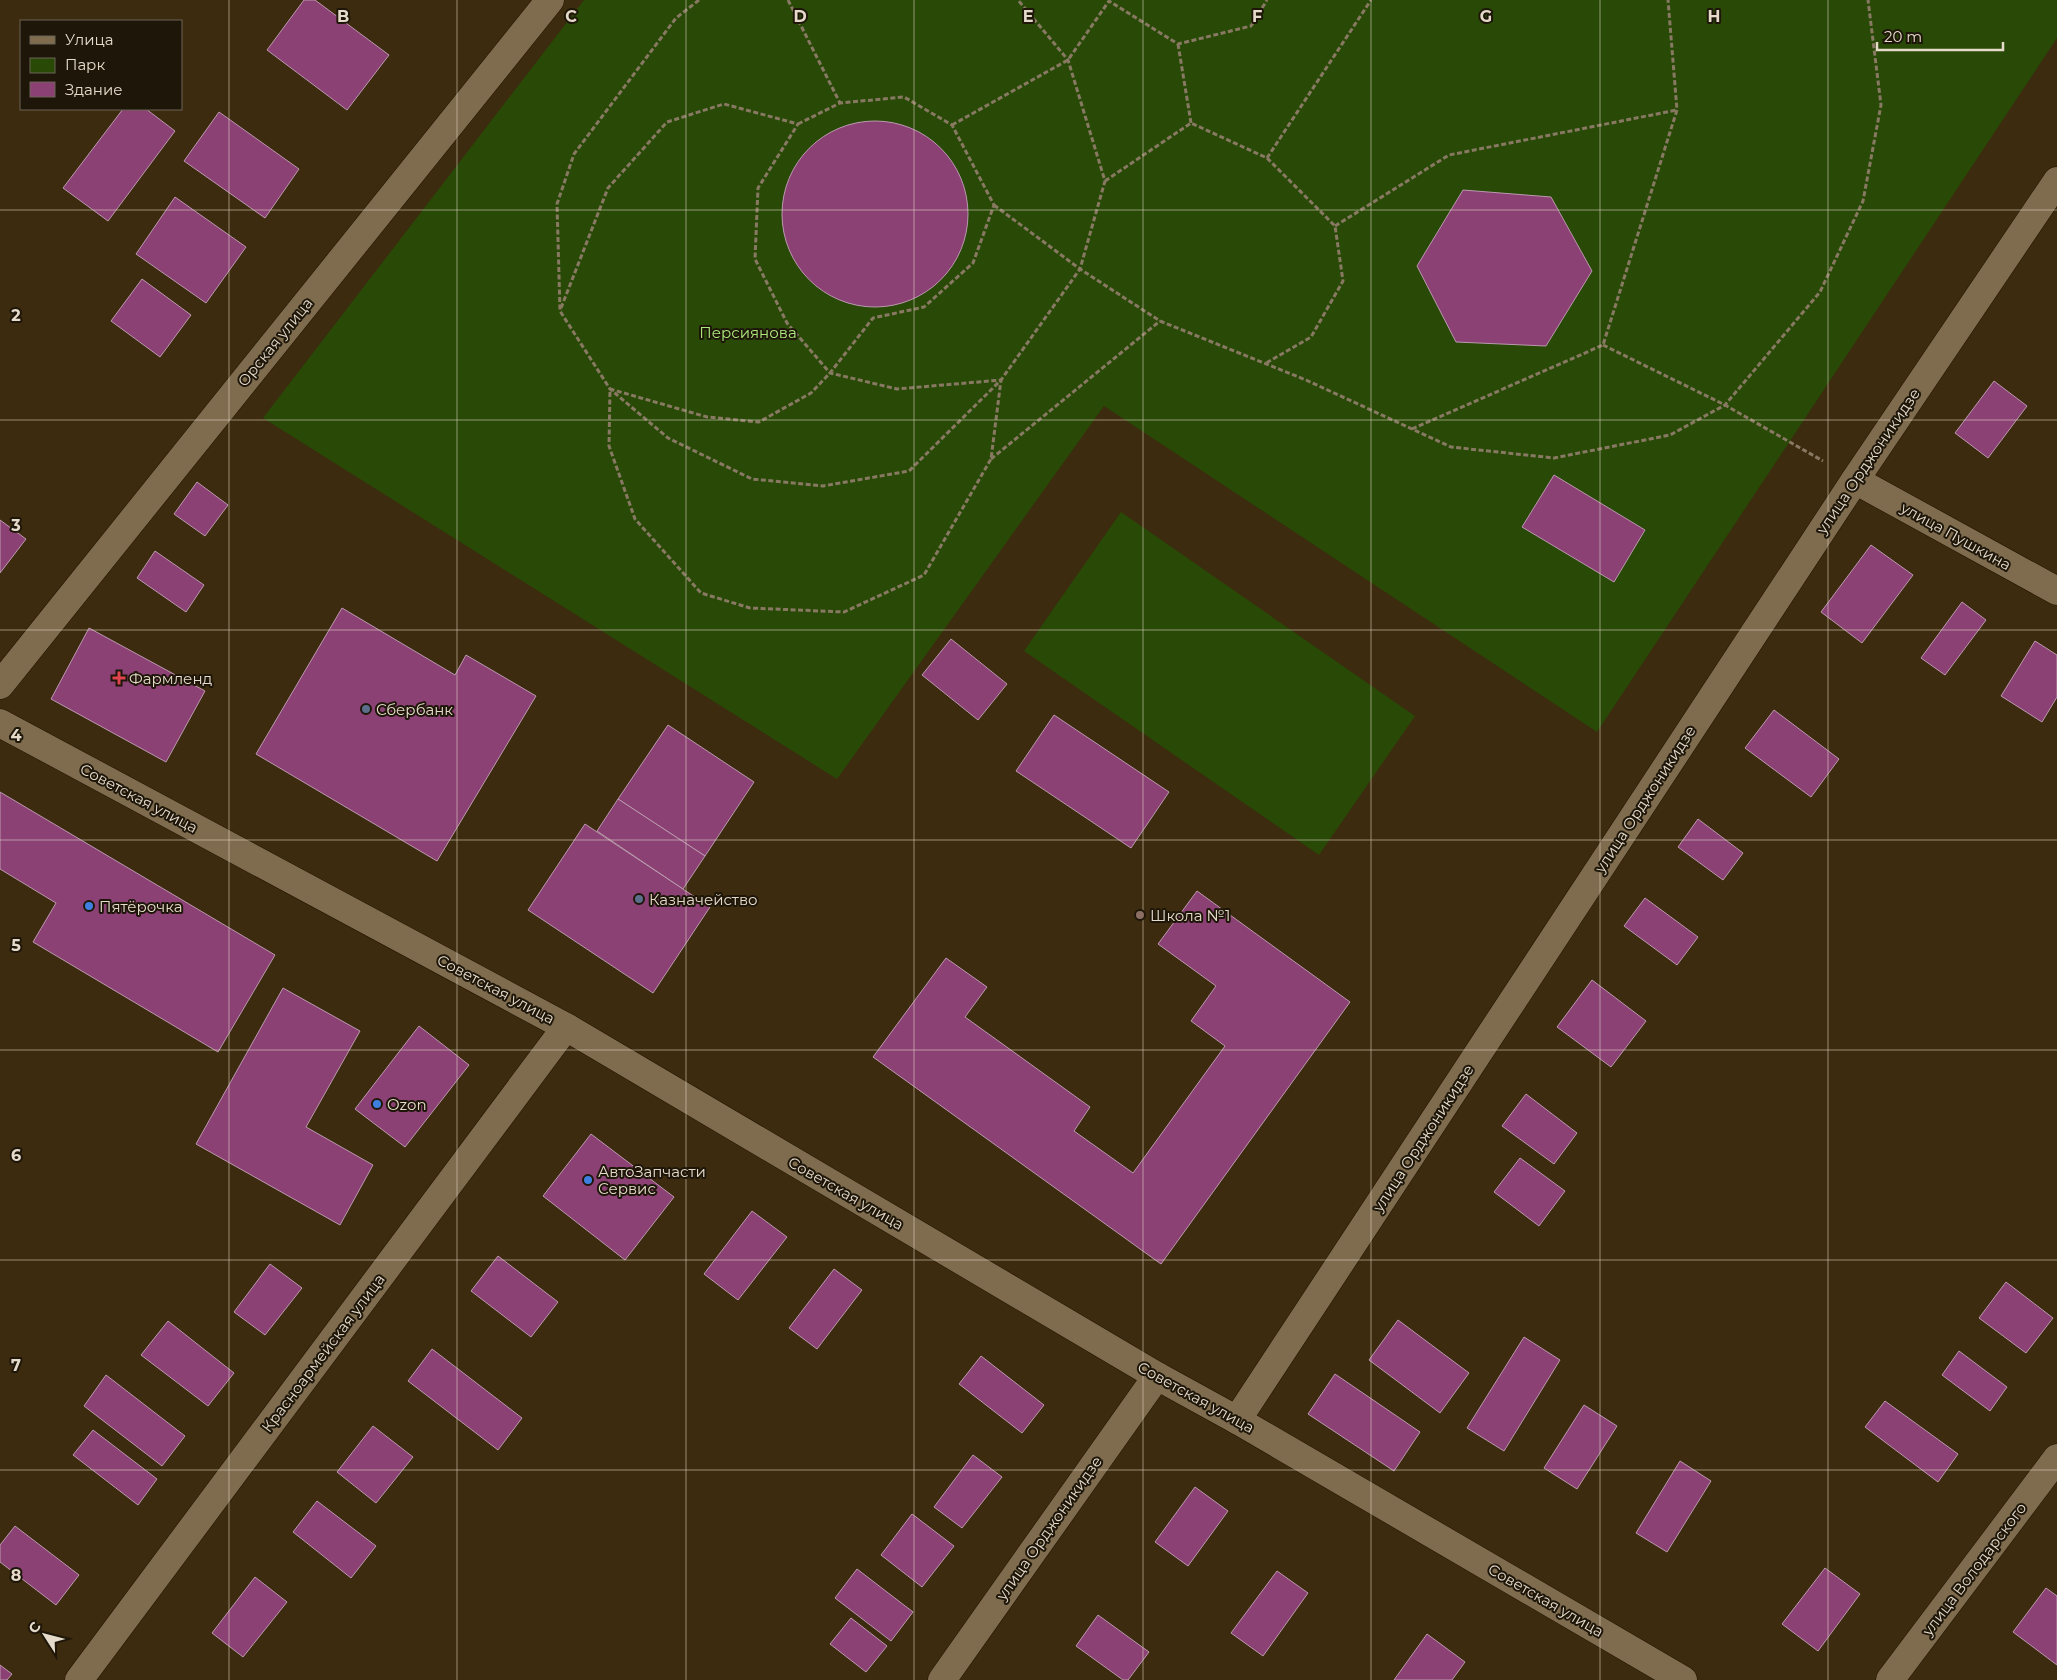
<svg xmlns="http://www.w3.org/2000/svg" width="2057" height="1680" viewBox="0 0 2057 1680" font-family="Montserrat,sans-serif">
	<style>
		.green { fill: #294907 }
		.building { fill: #8c4175; stroke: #bb99af }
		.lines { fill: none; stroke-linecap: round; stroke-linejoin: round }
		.minor-casing { stroke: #231300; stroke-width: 29 }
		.tertiary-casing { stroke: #231300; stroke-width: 29 }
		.path { stroke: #887962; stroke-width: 3; stroke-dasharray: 5 2.5; stroke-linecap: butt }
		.minor { stroke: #7f6c4e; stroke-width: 28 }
		.tertiary { stroke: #7f6c4e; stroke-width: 28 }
		.grid { fill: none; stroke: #e6dbcb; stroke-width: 1; stroke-opacity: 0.55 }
		.health-dot { fill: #e0444e; stroke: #1d1609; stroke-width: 2 }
		.service-dot { fill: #5c6f8a; stroke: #1d1609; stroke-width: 2 }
		.shop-dot { fill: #3f7fe0; stroke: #1d1609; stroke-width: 2 }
		.education-dot { fill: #8d6e63; stroke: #1d1609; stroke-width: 2 }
		.labels { text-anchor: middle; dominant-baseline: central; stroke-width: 4; stroke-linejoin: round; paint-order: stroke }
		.park-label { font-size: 15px; fill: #abe87c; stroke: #1d1609 }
		.street-label { font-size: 15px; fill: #e6dbcb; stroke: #1d1609 }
		.poi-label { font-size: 15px; fill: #e6dbcb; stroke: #1d1609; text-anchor: start }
		.grid-label { font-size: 16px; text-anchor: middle; font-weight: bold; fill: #e6dbcb; stroke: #1d1609; stroke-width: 4; stroke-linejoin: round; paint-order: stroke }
	</style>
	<rect width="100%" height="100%" fill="#3c2b0e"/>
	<g class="green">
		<polygon points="584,0 2057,0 2057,38 1597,732 1104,406 837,779 263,418"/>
		<polygon points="1121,512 1415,716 1319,855 1024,651"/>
	</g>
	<g class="building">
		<polygon points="304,0 315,0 389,55 347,110 267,50"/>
		<polygon points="123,109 146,109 175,131 108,221 63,188"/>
		<polygon points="219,112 299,169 265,218 184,161"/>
		<circle cx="875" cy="214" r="93"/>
		<polygon points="1463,190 1551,197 1592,271 1546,346 1456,342 1417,266"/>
		<polygon points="175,197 246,247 206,303 136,254"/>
		<polygon points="142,279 191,315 160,357 111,321"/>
		<polygon points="1994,381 2027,406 1988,458 1955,433"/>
		<polygon points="1554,475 1645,530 1614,582 1522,527"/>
		<polygon points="197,482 228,505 205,536 174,514"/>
		<polygon points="0,520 26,539 0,573"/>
		<polygon points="1871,545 1913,575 1862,643 1821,612"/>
		<polygon points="155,551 204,585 186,612 137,578"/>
		<polygon points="1962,602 1986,620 1945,675 1921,658"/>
		<polygon points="342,608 455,675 466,655 536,696 437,861 256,754"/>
		<polygon points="89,628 205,691 166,762 51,699"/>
		<polygon points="951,639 1007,684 978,720 922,675"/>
		<polygon points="2035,641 2057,655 2057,697 2042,722 2001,696"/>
		<polygon points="1774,710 1839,759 1811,797 1745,748"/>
		<polygon points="1054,715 1169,792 1131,848 1016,771"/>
		<polygon points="668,725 754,782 705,856 618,799"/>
		<polygon points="0,792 275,955 218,1052 33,942 56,903 0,869"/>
		<polygon points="618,799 705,856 683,889 597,831"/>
		<polygon points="1698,819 1743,853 1723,880 1678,847"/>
		<polygon points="585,824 710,907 653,993 528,910"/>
		<polygon points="1197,891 1350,1002 1161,1264 873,1057 946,958 987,987 965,1017 1090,1107 1074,1131 1133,1173 1225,1046 1191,1021 1216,986 1158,944"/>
		<polygon points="1645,898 1698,937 1677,965 1624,926"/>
		<polygon points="1592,980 1646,1021 1611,1067 1557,1027"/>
		<polygon points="283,988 360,1031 306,1127 373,1165 340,1225 196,1144"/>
		<polygon points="419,1026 469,1065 405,1147 355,1109"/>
		<polygon points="1526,1094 1577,1133 1554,1164 1502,1126"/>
		<polygon points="591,1134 674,1197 625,1260 543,1196"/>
		<polygon points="1520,1158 1565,1191 1539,1226 1494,1192"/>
		<polygon points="752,1211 787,1237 738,1300 704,1274"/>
		<polygon points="498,1256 558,1302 531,1337 471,1291"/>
		<polygon points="270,1264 302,1288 265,1335 234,1312"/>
		<polygon points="834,1269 862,1290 817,1349 789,1328"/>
		<polygon points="2006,1282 2053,1318 2026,1353 1979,1318"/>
		<polygon points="1398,1320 1469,1373 1440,1413 1369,1360"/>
		<polygon points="168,1321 234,1373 208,1406 141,1355"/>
		<polygon points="1524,1337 1560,1360 1504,1451 1467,1428"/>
		<polygon points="432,1349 522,1418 498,1450 408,1381"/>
		<polygon points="1959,1351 2007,1387 1990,1411 1942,1375"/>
		<polygon points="981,1356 1044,1405 1022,1433 959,1384"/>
		<polygon points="1335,1374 1420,1432 1394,1471 1308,1414"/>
		<polygon points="106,1375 185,1436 162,1466 84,1406"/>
		<polygon points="1885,1401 1958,1454 1938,1482 1865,1427"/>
		<polygon points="1584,1405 1617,1426 1577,1489 1544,1468"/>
		<polygon points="373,1426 413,1457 376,1503 337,1472"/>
		<polygon points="93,1430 157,1479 138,1505 73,1455"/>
		<polygon points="973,1455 1002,1477 962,1528 934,1507"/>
		<polygon points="1680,1461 1711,1481 1667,1552 1636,1533"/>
		<polygon points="1195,1487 1228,1511 1188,1566 1155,1542"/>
		<polygon points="317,1501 376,1546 351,1578 293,1532"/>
		<polygon points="912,1514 954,1546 922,1587 881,1555"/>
		<polygon points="15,1526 79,1575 56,1605 0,1562 0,1545"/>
		<polygon points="1825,1568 1860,1594 1818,1651 1782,1624"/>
		<polygon points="857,1569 913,1612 891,1641 835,1598"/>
		<polygon points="1277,1571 1308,1593 1263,1656 1231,1633"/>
		<polygon points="255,1577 287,1602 243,1657 212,1633"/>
		<polygon points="2046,1588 2057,1596 2057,1665 2013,1632"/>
		<polygon points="1098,1615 1149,1652 1128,1680 1123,1680 1076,1646"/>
		<polygon points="851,1618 887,1646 866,1672 830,1644"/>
		<polygon points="1427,1634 1465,1662 1452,1680 1394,1680"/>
		<polygon points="0,1665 12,1674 7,1680 0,1680"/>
	</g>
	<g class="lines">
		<g class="minor-casing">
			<g id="minor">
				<polyline points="1855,480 2057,591"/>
				<polyline points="0,685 550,0"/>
				<polyline points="1237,1420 1855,480 2057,181"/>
				<polyline points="79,1680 566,1027"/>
				<polyline points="942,1680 1157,1376"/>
				<polyline points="1890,1680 2057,1458"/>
			</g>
		</g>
		<g class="tertiary-casing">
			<polyline id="tertiary" points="0,723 566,1027 1157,1376 1237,1420 1683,1680"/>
		</g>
		<g class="path">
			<polyline points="699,0 676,18 574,154 557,204 560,311 610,389 668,438 752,479 823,486 909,471 1001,380 1080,269 1105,181 1068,60 1018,0"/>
			<polyline points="788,0 840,103"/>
			<polyline points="1178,44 1191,123"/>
			<polyline points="798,124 840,103 904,97 952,125 994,205 973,263 924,307 873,318 830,373 811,393 759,422 707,417 610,389 609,446 635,519 701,593 750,608 844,612 924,575 991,459 1001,380 897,389 830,373 787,323 755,259 758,188 798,124"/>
			<polyline points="952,125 1068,60 1109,1 1178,44 1251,26 1267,0"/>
			<polyline points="1267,158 1371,0"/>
			<polyline points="1105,181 1191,123 1267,158 1335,226 1343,281 1311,337 1266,363"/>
			<polyline points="994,205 1080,269 1160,321 1306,380 1451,447 1554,458 1670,435 1725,405 1820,292 1863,201 1881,105 1868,0"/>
			<polyline points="1335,226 1449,155 1677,110"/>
			<polyline points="561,308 608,188 667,122 724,104 798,124"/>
			<polyline points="1603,345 1725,405 1823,461"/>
			<polyline points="1412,429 1603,345 1677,110 1668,0"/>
			<polyline points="991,459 1160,321"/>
		</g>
		<use href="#minor" class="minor"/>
		<use href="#tertiary" class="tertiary"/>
	</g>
	<path class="grid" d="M229 0V1680M457 0V1680M686 0V1680M914 0V1680M1143 0V1680M1371 0V1680M1600 0V1680M1828 0V1680M0 210H2057M0 420H2057M0 630H2057M0 840H2057M0 1050H2057M0 1260H2057M0 1470H2057"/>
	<path class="health-dot" d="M116.5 670.5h5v5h5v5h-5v5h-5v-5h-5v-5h5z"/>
	<g class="service-dot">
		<circle cx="366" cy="709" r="5"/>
		<circle cx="639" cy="899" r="5"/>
	</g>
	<g class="shop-dot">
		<circle cx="89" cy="906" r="5"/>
		<circle cx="377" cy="1104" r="5"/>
		<circle cx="588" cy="1180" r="5"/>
	</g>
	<circle class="education-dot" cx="1140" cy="915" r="5"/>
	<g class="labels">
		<g class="park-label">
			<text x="748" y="332">Персиянова</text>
		</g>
		<g class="street-label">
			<text transform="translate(275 342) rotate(-51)">Орская улица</text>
			<text transform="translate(1868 461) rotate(-56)">улица Орджоникидзе</text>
			<text transform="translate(1956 536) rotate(29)">улица Пушкина</text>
			<text transform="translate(139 798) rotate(28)">Советская улица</text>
			<text transform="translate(1645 799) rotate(-57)">улица Орджоникидзе</text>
			<text transform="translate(496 989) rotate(28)">Советская улица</text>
			<text transform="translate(1423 1138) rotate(-57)">улица Орджоникидзе</text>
			<text transform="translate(846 1193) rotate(30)">Советская улица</text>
			<text transform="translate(323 1353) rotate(-53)">Красноармейская улица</text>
			<text transform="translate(1196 1397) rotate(29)">Советская улица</text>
			<text transform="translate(1049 1528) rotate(-55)">улица Орджоникидзе</text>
			<text transform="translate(1974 1569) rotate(-53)">улица Володарского</text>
			<text transform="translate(1546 1600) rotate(30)">Советская улица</text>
		</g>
		<g class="poi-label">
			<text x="129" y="678">Фармленд</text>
			<text x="376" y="709">Сбербанк</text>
			<text x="649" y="899">Казначейство</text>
			<text x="99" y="906">Пятёрочка</text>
			<text x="1150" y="915">Школа №1</text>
			<text x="387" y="1104">Ozon</text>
			<text x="598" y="1171">АвтоЗапчасти<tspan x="598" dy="17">Сервис</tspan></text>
		</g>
	</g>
	<g class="grid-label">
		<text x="343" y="22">B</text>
		<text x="571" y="22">C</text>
		<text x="800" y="22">D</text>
		<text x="1028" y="22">E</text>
		<text x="1257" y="22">F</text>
		<text x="1486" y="22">G</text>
		<text x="1714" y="22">H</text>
		<text x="16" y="321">2</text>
		<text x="16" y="531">3</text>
		<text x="16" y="741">4</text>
		<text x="16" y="951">5</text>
		<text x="16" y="1161">6</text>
		<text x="16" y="1371">7</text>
		<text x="16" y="1581">8</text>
	</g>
	<rect x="20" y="20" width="162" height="90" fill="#1d1609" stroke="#6d6557"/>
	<rect x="30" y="36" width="25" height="8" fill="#7f6c4e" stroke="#6d6557"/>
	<text x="65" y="45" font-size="15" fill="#e6dbcb">Улица</text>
	<rect x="30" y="58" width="25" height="15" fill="#294907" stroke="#6d6557"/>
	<text x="65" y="70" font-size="15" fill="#e6dbcb">Парк</text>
	<rect x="30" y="82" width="25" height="15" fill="#8c4175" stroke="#6d6557"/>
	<text x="65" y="95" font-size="15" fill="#e6dbcb">Здание</text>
	<g transform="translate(45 1635) rotate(306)" stroke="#1d1609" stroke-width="4" paint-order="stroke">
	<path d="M0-4L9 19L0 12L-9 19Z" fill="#e6dbcb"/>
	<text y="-8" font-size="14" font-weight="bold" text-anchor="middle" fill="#e6dbcb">С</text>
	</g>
	<path d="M1877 42v8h126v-8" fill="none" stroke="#e6dbcb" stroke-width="2.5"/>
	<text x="1884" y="42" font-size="15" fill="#e6dbcb" stroke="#1d1609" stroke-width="4" paint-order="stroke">20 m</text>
</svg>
